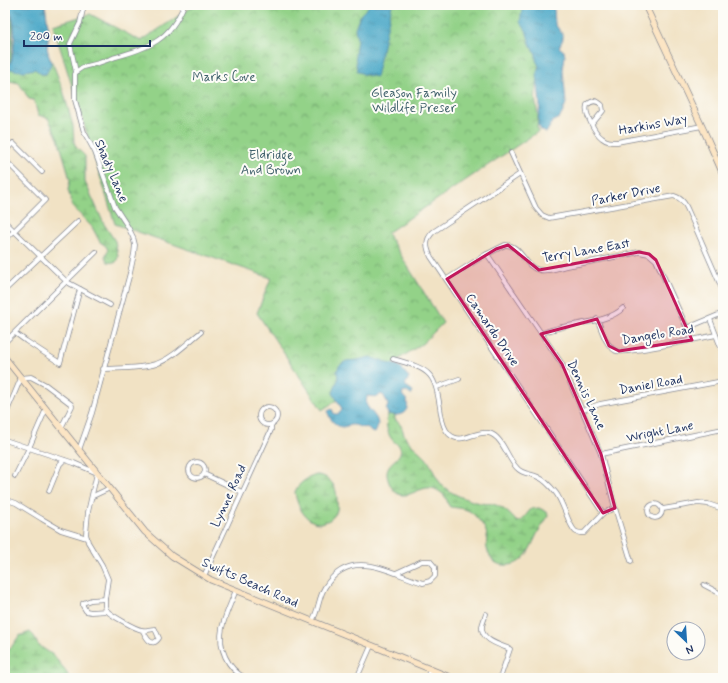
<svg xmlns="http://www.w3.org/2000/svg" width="728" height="683" viewBox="0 0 728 683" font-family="Mynerve,sans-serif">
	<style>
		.forest { fill: url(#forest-crowns); stroke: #487269 }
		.wetland { fill: url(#wetland-marsh); stroke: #578073 }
		.park { fill: url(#park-crowns); stroke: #578073 }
		.water { fill: url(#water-ripples); stroke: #326b92 }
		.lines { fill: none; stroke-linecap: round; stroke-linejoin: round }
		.street-casing { stroke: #868891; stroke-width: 5.5 }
		.secondary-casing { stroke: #868891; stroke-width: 7 }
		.street { stroke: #fff; stroke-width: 4 }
		.secondary { stroke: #fce5c4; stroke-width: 5.5 }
		.marked { fill: #c2185b; fill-opacity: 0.2; stroke: #c2185b; stroke-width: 3; stroke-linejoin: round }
		.labels { text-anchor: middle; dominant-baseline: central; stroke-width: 4; stroke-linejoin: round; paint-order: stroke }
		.park-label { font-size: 13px; fill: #3f606b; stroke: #fdfcf7 }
		.street-label { font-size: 13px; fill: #1b2f5e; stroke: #fdfcf7 }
	</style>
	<defs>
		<pattern id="forest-crowns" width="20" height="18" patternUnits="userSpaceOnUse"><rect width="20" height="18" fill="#76b474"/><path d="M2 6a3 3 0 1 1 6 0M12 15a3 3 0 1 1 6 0" fill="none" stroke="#609362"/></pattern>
		<pattern id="wetland-marsh" width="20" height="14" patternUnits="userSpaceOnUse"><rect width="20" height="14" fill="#93d288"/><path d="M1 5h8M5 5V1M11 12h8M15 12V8" fill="none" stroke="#77ab72"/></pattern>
		<pattern id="park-crowns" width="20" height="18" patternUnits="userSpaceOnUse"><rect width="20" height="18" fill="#93d288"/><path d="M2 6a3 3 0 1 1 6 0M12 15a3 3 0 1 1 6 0" fill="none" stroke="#77ab72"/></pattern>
		<pattern id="water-ripples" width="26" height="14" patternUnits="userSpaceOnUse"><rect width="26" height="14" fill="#48a7c7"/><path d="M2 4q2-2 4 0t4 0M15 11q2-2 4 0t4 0" fill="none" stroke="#3b88a5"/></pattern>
	</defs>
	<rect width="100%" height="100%" fill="#fdfcf7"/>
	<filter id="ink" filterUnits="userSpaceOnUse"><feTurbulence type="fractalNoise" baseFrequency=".025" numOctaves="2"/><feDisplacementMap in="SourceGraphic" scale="8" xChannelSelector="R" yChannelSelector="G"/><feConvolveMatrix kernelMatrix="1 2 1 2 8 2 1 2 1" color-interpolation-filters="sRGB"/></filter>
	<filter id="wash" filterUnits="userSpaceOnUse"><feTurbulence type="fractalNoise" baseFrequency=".012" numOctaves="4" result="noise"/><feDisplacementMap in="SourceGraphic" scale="16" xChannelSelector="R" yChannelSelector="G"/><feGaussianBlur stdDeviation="0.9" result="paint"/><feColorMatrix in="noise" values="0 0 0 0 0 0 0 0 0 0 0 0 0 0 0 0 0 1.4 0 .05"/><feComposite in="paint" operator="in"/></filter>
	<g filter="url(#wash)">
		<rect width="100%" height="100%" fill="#f1e2c4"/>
		<polygon class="forest" points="5,12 11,16 13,28 12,46 11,60 6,66 6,77 5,78"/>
		<g class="wetland">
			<path d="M5 5H45L49 33 47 48 48 53 55 69 63 90 73 126 74 142 76 147 85 156V182L104 224 115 241 118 256 117 261 115 263 108 262 105 257 108 250 106 246 100 242 92 227 73 207 68 190 70 181 67 168 58 138 48 118 38 115 34 100 29 99 19 83 10 81 7 76 8 66C16 56 16 19 9 10L5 9Z"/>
			<path d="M388 414 395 415V420C403 424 402 432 406 438 411 446 420 451 426 458 433 467 435 479 444 487 453 495 468 500 480 503 484 504 489 503 493 504 503 507 510 514 517 522L521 521 531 509 539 508 547 512 548 516C545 522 541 527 538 532 530 548 525 567 503 565 495 564 491 560 488 552 485 545 488 538 486 531 484 525 477 518 473 514 468 508 457 508 450 507 447 504 448 502 446 498 444 494 439 491 435 489 424 484 413 496 402 495 392 494 384 476 388 468 391 461 397 461 401 451L399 445C388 440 384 425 388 414Z"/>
			<path d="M316 475C324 475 330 479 334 486 336 490 337 495 337 501 337 505 338 509 336 513 332 521 320 526 312 521 302 516 296 502 295 492 298 483 307 478 316 475Z"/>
			<polygon points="30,632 34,636 38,645 53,655 66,671 69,678 5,678 5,650 10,649 19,636"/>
		</g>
		<polygon class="park" points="195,5 524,5 538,56 539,70 535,98 538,116 537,128 539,131 387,233 443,323 423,343 322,410 257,313 271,278 115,224 53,25 90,14 141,41"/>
		<g class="water">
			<path d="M5 5H45L49 33 47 48 51 63 50 67 46 74H41L35 69C26 71 20 72 11 69L7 70C8 65 11 63 12 59 15 46 17 20 9 10L5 9Z"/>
			<polygon points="370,5 392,5 376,77 363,74 357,71 355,54 357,39 355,28 361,14"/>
			<polygon points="523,5 551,5 554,9 555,24 563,35 563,39 559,47 564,51 565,56 563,70 566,103 562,114 559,118 553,121 546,133 541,130 538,124 540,105 537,75 539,66 536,60 536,54 531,47 526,30 520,22"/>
			<path d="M370 357 378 360H382L386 363 398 365 409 377 405 385 413 391 411 395 407 392 402 393 403 396 407 400C410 414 399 417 388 414L386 410 388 405 384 396 381 394 378 397 367 396 366 404C372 415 383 419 375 433L371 432 367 427C361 429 360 426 354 425 350 424 346 427 342 427 335 426 330 419 328 413V411L332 409 334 414H339L342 409 333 393 338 379 337 371 339 366 346 361 357 360Z"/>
		</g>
	</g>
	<g filter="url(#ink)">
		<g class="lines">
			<g class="street-casing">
				<g id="street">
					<polyline points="76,72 70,44 80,23 84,5"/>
					<path d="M592 124 603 111 602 105C597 100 592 100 587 105 584 113 595 133 602 138 607 142 611 142 617 142L702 126"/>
					<polyline points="5,151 13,143 42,172"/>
					<path d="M511 153 536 208 542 215 549 218 674 196C684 199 686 206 690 215L723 291"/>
					<polyline points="5,160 45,200 5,240"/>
					<path d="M520 174 433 232C425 240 426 247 431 257L603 513 615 508"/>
					<polyline points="5,222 67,282 110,305"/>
					<polyline points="487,254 562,364 601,454 615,508 631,561"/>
					<path d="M447 279 485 255 505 245C521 244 524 267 539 270 547 272 558 268 566 266 591 262 615 257 639 252L649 254 656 260 687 328 723 313"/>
					<polyline points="5,290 78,221"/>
					<path d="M597 319C602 330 605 345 616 351 625 355 701 338 716 335"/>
					<polyline points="710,319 723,353"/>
					<polyline points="687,328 692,340"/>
					<polyline points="15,333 26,341 60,363 80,289"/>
					<path d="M541 334C565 321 605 326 623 308"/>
					<polyline points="5,342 96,252"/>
					<path d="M393 359C433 370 435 373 441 414 442 421 444 429 449 434 462 446 474 430 489 433 503 437 507 458 517 468 523 475 531 473 538 477 545 480 552 488 556 493 563 502 569 526 575 531 577 533 581 533 584 533L603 513"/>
					<path d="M103 369C120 368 139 369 156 364 173 358 187 343 201 332"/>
					<polyline points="437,387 459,379"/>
					<circle cx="268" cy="416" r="9"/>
					<polyline points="583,410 600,404 723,381"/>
					<polyline points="5,416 21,378 31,377 46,385 71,404 72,406 61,428"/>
					<path d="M5 440 74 463 97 473 88 512 86 534 88 542 102 565 108 579 105 599 91 600 83 603V606L86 611 91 612 107 611C111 615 135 629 142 630 146 631 150 629 155 629L159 638C152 649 146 637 143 631"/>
					<path d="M79 450 92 413 130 273 134 254 135 245 133 237 128 227 115 207 95 152 84 132 75 100V74L77 71 83 67C93 65 103 62 113 58 149 47 169 42 184 5"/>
					<polyline points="601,454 723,429"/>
					<circle cx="197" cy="470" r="8"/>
					<polyline points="204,474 242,492"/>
					<polyline points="15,476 29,448 46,409"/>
					<polyline points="49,491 60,464 64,460"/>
					<polyline points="93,496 110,488"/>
					<polyline points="5,503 10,501 16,503 42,519 61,530 87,538"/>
					<circle cx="655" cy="511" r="7"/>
					<polyline points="663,509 698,503 708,504 723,509"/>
					<polyline points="204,576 271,430 271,425"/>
					<polyline points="704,585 723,595"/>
					<path d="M236 590C231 603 225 615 222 628 218 648 227 668 245 678"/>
					<polyline points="105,599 105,606 107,611"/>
					<path d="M486 614C485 617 483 622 482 626 480 640 500 645 510 649L500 678"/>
					<path d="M312 621C319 611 318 598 325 587 351 546 389 573 423 583L430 581 435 576V567L430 561H422L396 573"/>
					<polyline points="357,678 371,646"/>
					<polyline points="427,678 430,669"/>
				</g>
			</g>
			<g class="secondary-casing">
				<g id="secondary">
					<polyline points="645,5 704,131 723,174"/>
					<polyline points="5,358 145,532 172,556 211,580 452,678"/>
				</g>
			</g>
			<use href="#street" class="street"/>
			<use href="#secondary" class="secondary"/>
		</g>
	</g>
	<path class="marked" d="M508 245 539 270 639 252 649 254 656 260 692 340 619 351 609 346 597 319 541 334 562 364 601 454 615 508 603 513 447 279 496 249Z"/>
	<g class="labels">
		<g class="park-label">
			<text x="224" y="77">Marks Cove</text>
			<text x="414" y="93">Gleason Family<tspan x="414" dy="15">Wildlife Preser</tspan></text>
			<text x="271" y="155">Eldridge<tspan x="271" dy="15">And Brown</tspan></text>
		</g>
		<g class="street-label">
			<text transform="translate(653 125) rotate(-10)">Harkins Way</text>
			<text transform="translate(111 171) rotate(67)">Shady Lane</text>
			<text transform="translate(626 195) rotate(-11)">Parker Drive</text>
			<text transform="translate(586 251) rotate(-10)">Terry Lane East</text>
			<text transform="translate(492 330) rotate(56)">Camardo Drive</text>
			<text transform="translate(658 335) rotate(-9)">Dangelo Road</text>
			<text transform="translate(651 385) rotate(-10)">Daniel Road</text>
			<text transform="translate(586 395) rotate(65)">Dennis Lane</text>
			<text transform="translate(660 432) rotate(-11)">Wright Lane</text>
			<text transform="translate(229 496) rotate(-65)">Lynne Road</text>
			<text transform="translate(250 583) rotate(24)">Swifts Beach Road</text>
		</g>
	</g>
	<rect width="728" height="683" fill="none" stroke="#fdfcf7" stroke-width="20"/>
	<g transform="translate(686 641) rotate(155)"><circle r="19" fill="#fdfcf7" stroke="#a3aaba"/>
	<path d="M0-3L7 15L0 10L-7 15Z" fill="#1f6fb2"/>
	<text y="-6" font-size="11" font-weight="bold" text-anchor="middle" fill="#1b2f5e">N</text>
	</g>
	<path d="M24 40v6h126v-6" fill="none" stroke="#1b2f5e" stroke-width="2"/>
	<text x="30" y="40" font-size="12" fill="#1b2f5e" stroke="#fdfcf7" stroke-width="3" paint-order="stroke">200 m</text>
</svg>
